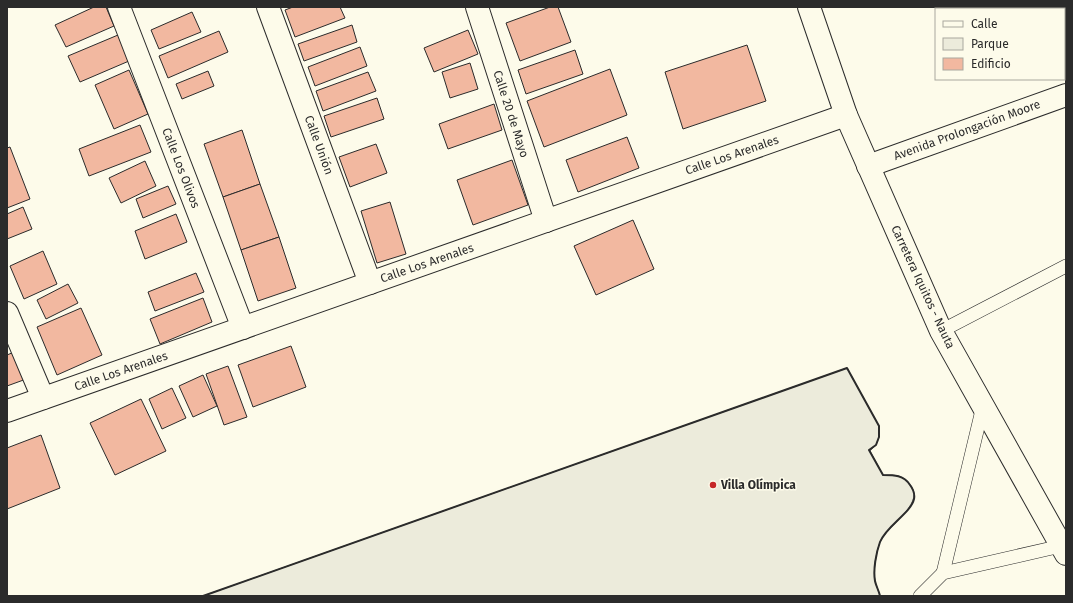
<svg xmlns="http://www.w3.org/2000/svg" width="1073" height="603" viewBox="0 0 1073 603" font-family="'Fira Sans',sans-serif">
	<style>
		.green { fill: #ecebdb; stroke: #74746e }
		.building { fill: #f2b8a0; stroke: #2b2b2b }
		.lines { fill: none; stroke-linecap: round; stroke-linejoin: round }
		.lane-casing { stroke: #2b2b2b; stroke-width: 14 }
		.street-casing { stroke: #2b2b2b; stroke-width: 24 }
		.secondary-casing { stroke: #2b2b2b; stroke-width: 24 }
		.primary-casing { stroke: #2b2b2b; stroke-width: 24 }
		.lane { stroke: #fdfbea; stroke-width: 13 }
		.street { stroke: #fdfbea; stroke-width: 22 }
		.secondary { stroke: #fdfbea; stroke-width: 22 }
		.primary { stroke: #fdfbea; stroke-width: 22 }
		.wall { stroke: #2b2b2b; stroke-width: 2 }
		.poi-dot { fill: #c62828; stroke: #fdfbea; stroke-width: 1.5 }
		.labels { text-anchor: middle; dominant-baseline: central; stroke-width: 3; stroke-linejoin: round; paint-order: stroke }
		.street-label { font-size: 12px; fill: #2b2b2b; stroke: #fdfbea }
		.poi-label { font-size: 12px; font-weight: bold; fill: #2b2b2b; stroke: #fdfbea; text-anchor: start }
	</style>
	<rect width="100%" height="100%" fill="#fdfbea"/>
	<path class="green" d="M847 368 879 426V437L876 445 870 451 883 475C897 475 904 475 912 487 923 505 887 526 880 542 876 553 873 570 875 581 876 586 879 591 880 596H203Z"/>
	<g class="building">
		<polygon points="94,7 106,7 114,26 66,47 55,25"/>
		<polygon points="293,7 340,7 345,18 295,37 285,10"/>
		<polygon points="550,7 558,7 571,42 520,61 506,23"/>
		<polygon points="192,12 201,32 159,49 151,30"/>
		<polygon points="352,25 357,42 304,61 298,44"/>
		<polygon points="468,30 478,54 434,72 424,48"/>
		<polygon points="219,31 228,52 168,78 159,56"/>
		<polygon points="118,35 129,61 80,82 68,56"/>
		<polygon points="747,45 766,101 683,129 665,72"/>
		<polygon points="360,47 367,66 315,86 308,67"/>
		<polygon points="575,50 583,74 526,94 518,70"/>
		<polygon points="470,63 478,89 450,98 442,72"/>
		<polygon points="610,69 627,115 544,147 527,101"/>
		<polygon points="129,70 148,114 114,129 95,85"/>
		<polygon points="208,71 214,86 182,99 176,84"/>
		<polygon points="368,72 376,91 323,111 316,91"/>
		<polygon points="377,98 384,119 331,137 324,116"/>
		<polygon points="494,104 502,130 448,149 439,124"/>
		<polygon points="140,125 151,152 89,176 79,149"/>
		<polygon points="242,130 260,184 223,197 204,144"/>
		<polygon points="627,137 639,168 578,192 566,160"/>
		<polygon points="376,144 387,173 350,187 339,157"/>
		<polygon points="10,147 30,199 7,208 7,148"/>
		<polygon points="512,160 528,205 473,225 457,180"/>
		<polygon points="145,161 156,186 121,203 109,178"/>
		<polygon points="260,184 279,237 241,250 223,197"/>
		<polygon points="168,186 176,204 143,218 136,199"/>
		<polygon points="390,202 406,254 377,263 361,211"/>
		<polygon points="23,207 32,229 7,239 7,214"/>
		<polygon points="176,214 187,242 145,259 135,231"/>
		<polygon points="633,220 654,269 596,295 574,246"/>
		<polygon points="279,237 296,288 258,301 241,250"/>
		<polygon points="43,251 57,284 24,299 10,266"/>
		<polygon points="196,273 204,292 155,311 148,292"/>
		<polygon points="68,284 78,303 46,319 37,300"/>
		<polygon points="203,298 212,322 160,344 150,319"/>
		<polygon points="81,308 102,355 57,375 37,327"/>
		<polygon points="291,346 306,387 253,407 238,365"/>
		<polygon points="19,350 29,378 7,386 7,355"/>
		<polygon points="228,366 247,417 224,425 206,374"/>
		<polygon points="203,375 217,406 193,417 179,386"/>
		<polygon points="172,388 186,418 162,429 149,399"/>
		<polygon points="141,399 166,451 115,475 90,423"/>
		<polygon points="41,435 60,488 7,509 7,448"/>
	</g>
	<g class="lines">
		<g class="lane-casing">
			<g id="lane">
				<polyline points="941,331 1066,266"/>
				<polyline points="943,573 983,406"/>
				<polyline points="920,596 943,573 1061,546"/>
			</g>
		</g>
		<g class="street-casing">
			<g id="street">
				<polyline points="119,7 243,328"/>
				<polyline points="268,7 370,283"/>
				<polyline points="477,7 546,221"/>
				<polyline points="7,313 43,398"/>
				<polyline points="7,411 846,115"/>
			</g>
		</g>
		<g class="secondary-casing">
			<polyline id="secondary" points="868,166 1066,95"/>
		</g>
		<g class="primary-casing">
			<polyline id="primary" points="809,7 846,115 941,331 1066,554"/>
		</g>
		<use href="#lane" class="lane"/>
		<use href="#street" class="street"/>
		<use href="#secondary" class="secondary"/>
		<use href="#primary" class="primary"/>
		<path class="wall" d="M203 596 847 368 879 426V437L876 445 869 450 883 475C894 475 904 475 910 485 913 489 915 494 914 499 911 513 886 526 880 542 876 553 873 570 875 581 876 586 879 591 880 596"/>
	</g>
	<circle class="poi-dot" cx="713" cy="485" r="4"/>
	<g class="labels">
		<g class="street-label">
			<text transform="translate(511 114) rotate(72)">Calle 20 de Mayo</text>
			<text transform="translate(967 130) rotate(-20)">Avenida Prolongación Moore</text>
			<text transform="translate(319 145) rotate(70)">Calle Unión</text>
			<text transform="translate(732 155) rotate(-19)">Calle Los Arenales</text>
			<text transform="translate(181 168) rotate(69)">Calle Los Olivos</text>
			<text transform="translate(427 263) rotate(-19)">Calle Los Arenales</text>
			<text transform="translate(923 287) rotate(65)">Carretera Iquitos - Nauta</text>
			<text transform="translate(121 371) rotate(-19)">Calle Los Arenales</text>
		</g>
		<g class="poi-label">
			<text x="721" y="485">Villa Olímpica</text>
		</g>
	</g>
	<rect width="1073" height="603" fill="none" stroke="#2b2b2b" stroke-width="16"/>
	<rect x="935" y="8" width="130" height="72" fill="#fdfbea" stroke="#a9a89e"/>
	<rect x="943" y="21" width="20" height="6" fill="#fdfbea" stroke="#a9a89e"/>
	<text x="971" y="28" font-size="12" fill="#2b2b2b">Calle</text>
	<rect x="943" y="38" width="20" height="12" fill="#ecebdb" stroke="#a9a89e"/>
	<text x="971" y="48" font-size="12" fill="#2b2b2b">Parque</text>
	<rect x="943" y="58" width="20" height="12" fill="#f2b8a0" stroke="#a9a89e"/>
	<text x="971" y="68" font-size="12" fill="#2b2b2b">Edificio</text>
</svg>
